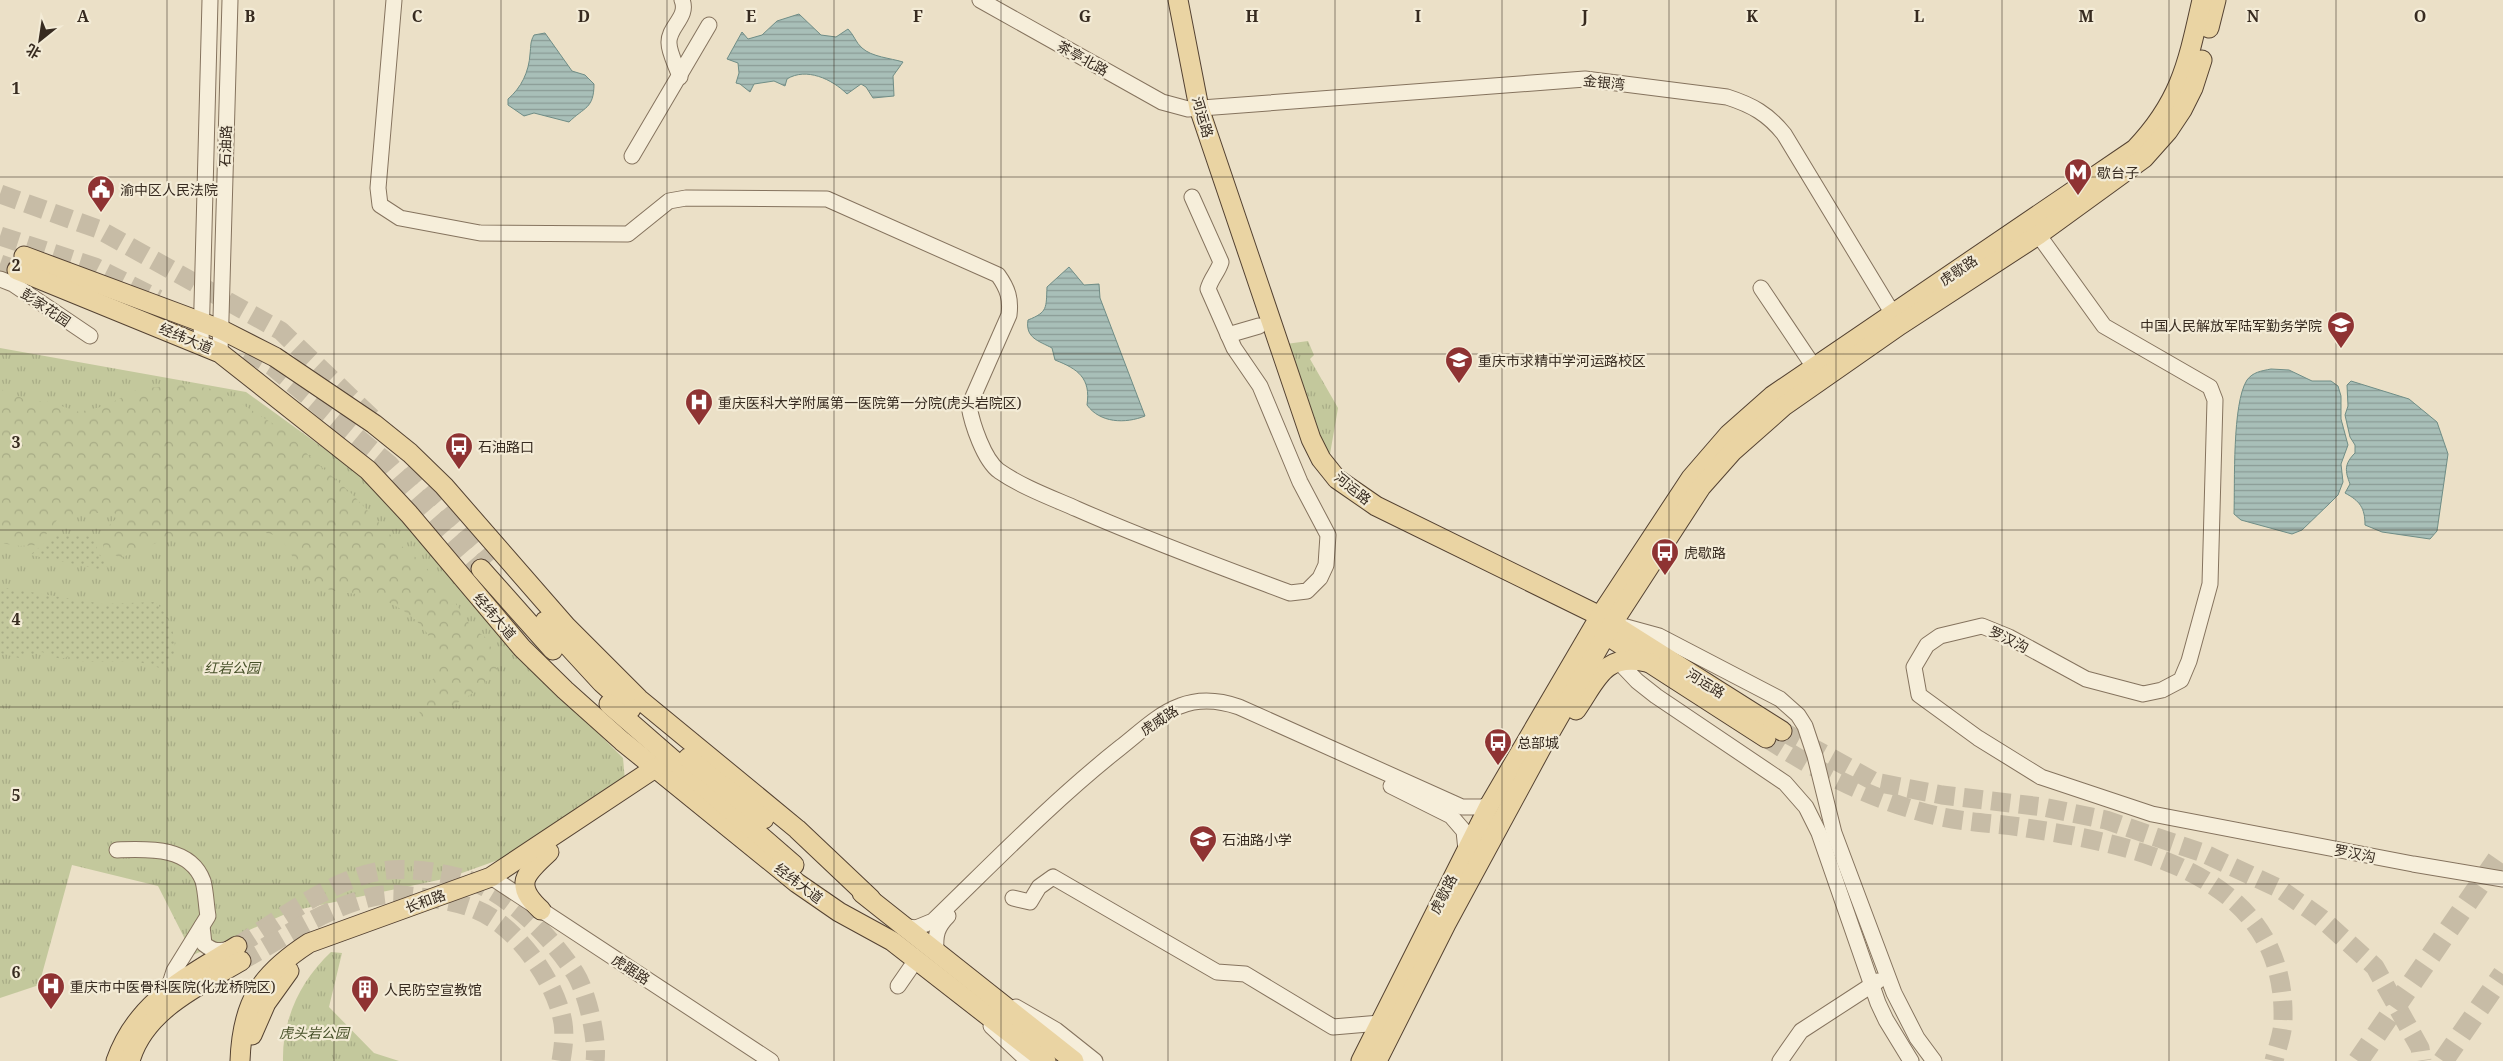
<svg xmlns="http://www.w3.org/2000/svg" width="2503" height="1061" viewBox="0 0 2503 1061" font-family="'Noto Serif','Noto Sans SC',serif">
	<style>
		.grass { fill: url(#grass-tufts) }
		.forest { fill: url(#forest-crowns) }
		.garden { fill: url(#garden-dots) }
		.water { fill: url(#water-rules); stroke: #6f8d86 }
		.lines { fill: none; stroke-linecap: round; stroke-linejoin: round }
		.major-tunnel { stroke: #c7bca6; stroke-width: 19; stroke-dasharray: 19 9; stroke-linecap: butt }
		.highway-tunnel { stroke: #c7bca6; stroke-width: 21; stroke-dasharray: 21 11; stroke-linecap: butt }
		.minor-casing { stroke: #85735e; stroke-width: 17 }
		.major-casing { stroke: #544232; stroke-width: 21 }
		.minor { stroke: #f6eeda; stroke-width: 15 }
		.major { stroke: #ead4a3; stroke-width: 19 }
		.grid { fill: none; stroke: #372b20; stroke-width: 1; stroke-opacity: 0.55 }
		.labels { text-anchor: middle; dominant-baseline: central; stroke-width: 4.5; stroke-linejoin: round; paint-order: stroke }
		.street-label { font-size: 14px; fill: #372b20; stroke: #f3ebd6 }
		.poi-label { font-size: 14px; fill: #372b20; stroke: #f3ebd6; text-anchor: start }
		.park-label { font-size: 14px; font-style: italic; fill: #475129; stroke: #f3ebd6 }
		.grid-label { font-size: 16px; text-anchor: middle; font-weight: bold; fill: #372b20; stroke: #f3ebd6; stroke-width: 4.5; stroke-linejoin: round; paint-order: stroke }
	</style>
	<defs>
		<pattern id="grass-tufts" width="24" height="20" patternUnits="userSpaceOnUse" patternTransform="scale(1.25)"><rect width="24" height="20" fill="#c3c89c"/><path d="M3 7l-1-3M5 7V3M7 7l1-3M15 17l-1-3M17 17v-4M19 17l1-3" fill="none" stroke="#a8ac86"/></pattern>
		<pattern id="forest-crowns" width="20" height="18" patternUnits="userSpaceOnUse" patternTransform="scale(1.25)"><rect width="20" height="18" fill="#c3c89c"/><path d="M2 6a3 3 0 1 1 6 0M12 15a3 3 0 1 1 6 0" fill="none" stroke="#a8ac86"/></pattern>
		<pattern id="garden-dots" width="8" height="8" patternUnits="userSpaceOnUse" patternTransform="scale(1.25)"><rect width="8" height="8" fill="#c3c89c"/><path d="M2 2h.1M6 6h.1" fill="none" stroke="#a8ac86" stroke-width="1.8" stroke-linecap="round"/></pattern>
		<pattern id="water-rules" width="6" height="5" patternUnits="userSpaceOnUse" patternTransform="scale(1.25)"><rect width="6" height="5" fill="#a8bfb8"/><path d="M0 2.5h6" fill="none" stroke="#8a9b95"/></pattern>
	</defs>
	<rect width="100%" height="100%" fill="#ebe0c7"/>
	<g class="grass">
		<polygon points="1308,341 1314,355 1310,359 1338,408 1330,454 1317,432 1286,344"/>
		<polygon points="0,348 246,392 394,499 510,645 623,758 625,781 512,855 448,878 292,911 193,955 158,886 72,865 39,985 0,998"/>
		<path d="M331 952 342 953 329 1007 374 1053 399 1061H283C282 1019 301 980 331 952Z"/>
	</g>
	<path class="forest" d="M186 384 221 391 288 433 307 454 352 494 399 544 420 561 446 589 472 628 485 637 494 653 497 669C478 695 450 707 422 721L417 703C458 660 428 618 381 599 358 591 335 596 311 582 292 571 291 529 259 533 253 533 248 539 242 539 218 542 184 536 162 541 148 545 134 553 120 558L103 548 104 530 117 518 109 503 98 513 57 520 38 545 20 546 0 543V389L27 400 50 402 79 412 105 406 138 389Z"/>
	<g class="garden">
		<polygon points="57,536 87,536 95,538 98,554 110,564 104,569 98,569 30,555 52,537"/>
		<path d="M0 587 103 604 155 602C169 614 176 635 175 653L160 668 136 661 85 662 68 657 60 659 42 652 19 658 0 653Z"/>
	</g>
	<g class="water">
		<path d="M799 14 821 35 836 37 848 29C854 35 856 43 862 48 872 57 890 58 903 62L893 76 894 96 873 98 866 87 861 84 847 94C832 79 806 67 787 79L785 86 774 81 754 84 750 92 740 84 736 83 739 73 738 63 727 59 742 32 748 39 762 35 777 21Z"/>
		<path d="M545 33 572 71 585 75 594 84C594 109 584 107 569 122L534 113 524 116 508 105V99C521 88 529 72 530 54 531 46 530 42 534 35Z"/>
		<path d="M1069 267 1084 285 1099 284 1100 298 1145 416C1125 424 1100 423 1087 405 1091 378 1078 369 1055 360L1052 348C1039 341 1025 338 1028 320 1048 312 1046 308 1047 287Z"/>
		<path d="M2271 369 2289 370 2312 381H2331L2338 386 2341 396V419L2348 445 2341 464 2343 482 2338 495 2330 503 2302 530 2292 534 2241 520 2234 514C2235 484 2232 403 2247 380 2253 372 2261 371 2271 369Z"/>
		<path d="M2351 381 2409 399 2437 422 2448 454 2437 531 2430 539 2382 532 2365 525C2365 508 2360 501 2345 493L2350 484C2345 471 2344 464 2355 453V445L2350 437 2345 415 2348 406 2347 385Z"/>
	</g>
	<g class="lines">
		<g class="major-tunnel">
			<polyline points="0,194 98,229 281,331 372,418"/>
			<polyline points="0,236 95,267 158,299"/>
			<polyline points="0,264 17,270"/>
			<polyline points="247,351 273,367 389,464 481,569"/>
			<polyline points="411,464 493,560"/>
			<polyline points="1782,731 1875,782 1942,795 2043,807 2106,820 2203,853 2280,889 2321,918 2375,967 2420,1048 2422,1061"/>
			<path d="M1766 738C1823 774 1867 798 1933 815 1961 822 1991 823 2020 827 2134 844 2287 874 2283 1020 2283 1033 2277 1048 2274 1061"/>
			<path d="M237 946C280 920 331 879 381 871 408 867 442 872 468 880 509 893 552 938 575 973 587 992 598 1039 595 1061"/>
			<path d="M241 961C285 937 332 903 382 895 394 893 408 896 420 897 445 900 471 904 492 918 524 938 557 986 563 1023 565 1035 563 1049 561 1061"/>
		</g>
		<g class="highway-tunnel">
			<polyline points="2358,1061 2503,851"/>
			<polyline points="2443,1061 2503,974"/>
		</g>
		<g class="minor-casing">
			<g id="minor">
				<path d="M394 0 378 188 380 205 400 218 480 233 628 234 669 201 686 198 827 199 998 275C1008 289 1011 299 1009 315L969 406C972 424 984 460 999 471 1022 487 1052 498 1077 509 1147 540 1218 566 1290 593L1307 591 1320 578 1326 565 1328 535 1300 482 1260 386 1234 348 1208 289C1211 278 1218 272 1221 262L1192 197"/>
				<path d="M980 0 1162 102 1188 109 1585 79 1727 97C1752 105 1768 114 1784 134L1899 324"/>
				<path d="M680 77C677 67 669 53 669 43 668 27 689 17 682 0"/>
				<polyline points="632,156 709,25"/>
				<polyline points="2032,226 2104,326 2210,387 2215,400 2210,584 2189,661 2181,680 2162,690 2143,694 2086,679 2009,637 1982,626 1940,636 1927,645 1914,667 1919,695 1978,738 2041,777 2152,814 2413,864 2503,879"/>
				<polyline points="0,279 13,284 90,336"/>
				<polyline points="1761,288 1814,367"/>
				<polyline points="1228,335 1259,326"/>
				<polyline points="201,343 210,0"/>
				<polyline points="220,353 230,0"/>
				<polyline points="1619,625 1659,636 1780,699 1798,715 1805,726 1815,756 1834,833 1894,993 1917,1038 1934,1061"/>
				<polyline points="1618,661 1637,681 1656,696 1785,783 1806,807 1819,833 1878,1003 1886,1020 1911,1061"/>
				<polyline points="1391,786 1451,816 1464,831 1466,850"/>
				<path d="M117 850C148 849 190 846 203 881 206 892 206 905 208 916L174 971 167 993"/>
				<polyline points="491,877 771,1061"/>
				<polyline points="1013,898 1030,902 1039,887 1053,877 1217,972 1245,974 1333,1027 1380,1023"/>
				<path d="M202 926 204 944C214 952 219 952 231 948"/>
				<path d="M908 927 916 928 933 921C995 861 1054 800 1121 747 1139 733 1158 714 1180 706 1200 698 1219 700 1239 707L1462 807H1482L1490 804"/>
				<path d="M936 950C935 935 937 927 948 916"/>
				<polyline points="898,986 916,960"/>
				<polyline points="1016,1007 1056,1030 1095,1061"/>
				<polyline points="991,1026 1028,1061"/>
				<polyline points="1780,1061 1801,1031 1878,981"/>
			</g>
		</g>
		<g class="major-casing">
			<g id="major">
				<polyline points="1178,0 1199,108 1311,439 1321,459 1337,479 1376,506 1600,616 1782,731"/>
				<polyline points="2209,28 2216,0"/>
				<polyline points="24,256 220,329 275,357 374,424 410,453 444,486 566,626 639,699 797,829 871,899"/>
				<polyline points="17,270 220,353 368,470 409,514 522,648 565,690 622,741 797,883 839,912 892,941 1046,1061"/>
				<polyline points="481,569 553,650"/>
				<polyline points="545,621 602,683 631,709"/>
				<polyline points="1614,640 1766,738"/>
				<polyline points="609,704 794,865"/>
				<path d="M1576 710C1597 680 1603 653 1646 662"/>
				<polyline points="688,758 764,819"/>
				<polyline points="862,893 1074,1061"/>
				<path d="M541 910C513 884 525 874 549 852"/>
				<polyline points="252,1035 266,1003 289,971"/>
				<path d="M116 1061C137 1001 186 978 237 946"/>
				<path d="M130 1061C144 1010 200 985 241 961"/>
				<path d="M240 1061C242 1002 261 974 309 943L491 877 655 768"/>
				<path d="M1361 1061 1490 804 1600 616 1691 478 1729 434 1772 396 2135 149C2181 101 2188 62 2202 0"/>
				<polyline points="1377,1061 1446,924 1544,743 1612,624 1701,487 1732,452 1784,406 1900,325 2038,235 2144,158 2168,131 2182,110 2193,88 2202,60"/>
			</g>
		</g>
		<use href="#minor" class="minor"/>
		<use href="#major" class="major"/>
	</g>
	<path class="grid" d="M167 0V1061M334 0V1061M501 0V1061M667 0V1061M834 0V1061M1001 0V1061M1168 0V1061M1335 0V1061M1502 0V1061M1669 0V1061M1836 0V1061M2002 0V1061M2169 0V1061M2336 0V1061M0 177H2503M0 354H2503M0 530H2503M0 707H2503M0 884H2503"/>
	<defs>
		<g id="metro-pin" transform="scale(1.4375)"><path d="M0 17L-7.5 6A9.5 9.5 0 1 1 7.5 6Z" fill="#8f3333" stroke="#f3ebd6"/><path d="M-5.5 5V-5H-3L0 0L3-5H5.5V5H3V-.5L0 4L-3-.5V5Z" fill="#fff"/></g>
		<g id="civic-pin" transform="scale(1.4375)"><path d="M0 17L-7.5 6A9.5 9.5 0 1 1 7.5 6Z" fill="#8f3333" stroke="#f3ebd6"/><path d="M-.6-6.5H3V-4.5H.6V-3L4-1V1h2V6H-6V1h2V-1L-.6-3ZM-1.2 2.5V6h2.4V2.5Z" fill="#fff"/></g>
		<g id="university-pin" transform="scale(1.4375)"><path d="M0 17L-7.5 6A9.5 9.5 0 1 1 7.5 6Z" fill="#8f3333" stroke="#f3ebd6"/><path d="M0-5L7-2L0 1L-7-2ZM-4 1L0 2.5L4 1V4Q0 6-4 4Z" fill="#fff"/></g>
		<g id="school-pin" transform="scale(1.4375)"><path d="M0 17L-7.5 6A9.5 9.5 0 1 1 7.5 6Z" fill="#8f3333" stroke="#f3ebd6"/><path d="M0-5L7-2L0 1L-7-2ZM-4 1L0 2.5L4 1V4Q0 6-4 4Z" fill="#fff"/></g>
		<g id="hospital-pin" transform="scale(1.4375)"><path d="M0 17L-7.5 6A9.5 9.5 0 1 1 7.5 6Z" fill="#8f3333" stroke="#f3ebd6"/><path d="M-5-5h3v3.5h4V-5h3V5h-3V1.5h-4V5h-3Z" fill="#fff"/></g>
		<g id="bus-pin" transform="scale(1.4375)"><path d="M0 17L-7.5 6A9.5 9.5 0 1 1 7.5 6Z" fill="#8f3333" stroke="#f3ebd6"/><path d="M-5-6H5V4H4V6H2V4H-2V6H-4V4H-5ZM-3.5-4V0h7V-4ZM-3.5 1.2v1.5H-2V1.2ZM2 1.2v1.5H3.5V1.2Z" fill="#fff"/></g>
		<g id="building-pin" transform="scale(1.4375)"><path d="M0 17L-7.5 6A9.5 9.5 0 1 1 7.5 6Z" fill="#8f3333" stroke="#f3ebd6"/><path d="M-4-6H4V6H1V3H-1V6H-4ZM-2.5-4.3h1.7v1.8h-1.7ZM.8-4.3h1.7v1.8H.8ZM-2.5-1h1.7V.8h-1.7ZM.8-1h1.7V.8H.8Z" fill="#fff"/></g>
	</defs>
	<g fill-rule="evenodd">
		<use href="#metro-pin" x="2078" y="172"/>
		<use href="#civic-pin" x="101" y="189"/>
		<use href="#university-pin" x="2341" y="325"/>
		<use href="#school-pin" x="1459" y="360"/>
		<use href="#hospital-pin" x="699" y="402"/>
		<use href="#bus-pin" x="459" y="446"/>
		<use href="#bus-pin" x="1665" y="552"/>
		<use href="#bus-pin" x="1498" y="742"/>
		<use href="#school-pin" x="1203" y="839"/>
		<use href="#hospital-pin" x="51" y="986"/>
		<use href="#building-pin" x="365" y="989"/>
	</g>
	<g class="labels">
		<g class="street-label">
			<text transform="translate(1083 58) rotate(29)">茶亭北路</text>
			<text transform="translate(1604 82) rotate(6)">金银湾</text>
			<text transform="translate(1203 117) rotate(74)">河运路</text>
			<text transform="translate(225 146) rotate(-88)">石油路</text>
			<text transform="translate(1958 270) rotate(-34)">虎歇路</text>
			<text transform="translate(46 307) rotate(34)">彭家花园</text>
			<text transform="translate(186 338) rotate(23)">经纬大道</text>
			<text transform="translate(1353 488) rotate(39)">河运路</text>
			<text transform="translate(495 616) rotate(49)">经纬大道</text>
			<text transform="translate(2009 639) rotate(26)">罗汉沟</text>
			<text transform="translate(1706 683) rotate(32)">河运路</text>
			<text transform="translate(1159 720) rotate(-33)">虎威路</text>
			<text transform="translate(2355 853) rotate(11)">罗汉沟</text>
			<text transform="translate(799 883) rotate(37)">经纬大道</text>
			<text transform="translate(1443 894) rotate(-63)">虎歇路</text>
			<text transform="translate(425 901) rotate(-20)">长和路</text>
			<text transform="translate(631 969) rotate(33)">虎踞路</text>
		</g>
		<g class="poi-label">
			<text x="2097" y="172">歇台子</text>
			<text x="120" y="189">渝中区人民法院</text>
			<text x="2322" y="325" text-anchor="end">中国人民解放军陆军勤务学院</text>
			<text x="1478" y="360">重庆市求精中学河运路校区</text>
			<text x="718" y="402">重庆医科大学附属第一医院第一分院(虎头岩院区)</text>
			<text x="478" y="446">石油路口</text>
			<text x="1684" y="552">虎歇路</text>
			<text x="1517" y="742">总部城</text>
			<text x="1222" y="839">石油路小学</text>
			<text x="70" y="986">重庆市中医骨科医院(化龙桥院区)</text>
			<text x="384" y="989">人民防空宣教馆</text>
		</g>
		<g class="park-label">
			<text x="232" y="667">红岩公园</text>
			<text x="314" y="1032">虎头岩公园</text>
		</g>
	</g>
	<g class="grid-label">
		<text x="83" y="22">A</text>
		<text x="250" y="22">B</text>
		<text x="417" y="22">C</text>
		<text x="584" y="22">D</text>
		<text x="751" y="22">E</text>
		<text x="918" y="22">F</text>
		<text x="1085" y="22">G</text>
		<text x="1252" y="22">H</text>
		<text x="1418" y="22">I</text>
		<text x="1585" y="22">J</text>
		<text x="1752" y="22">K</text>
		<text x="1919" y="22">L</text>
		<text x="2086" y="22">M</text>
		<text x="2253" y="22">N</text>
		<text x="2420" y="22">O</text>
		<text x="16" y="94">1</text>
		<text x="16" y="271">2</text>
		<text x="16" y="448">3</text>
		<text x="16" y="625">4</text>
		<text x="16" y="801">5</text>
		<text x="16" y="978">6</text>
	</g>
	<g transform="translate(40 40) rotate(210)" stroke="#f3ebd6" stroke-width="4" paint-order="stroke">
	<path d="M0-4L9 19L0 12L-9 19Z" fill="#372b20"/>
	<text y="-8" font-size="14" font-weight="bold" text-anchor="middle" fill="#372b20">北</text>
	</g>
</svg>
